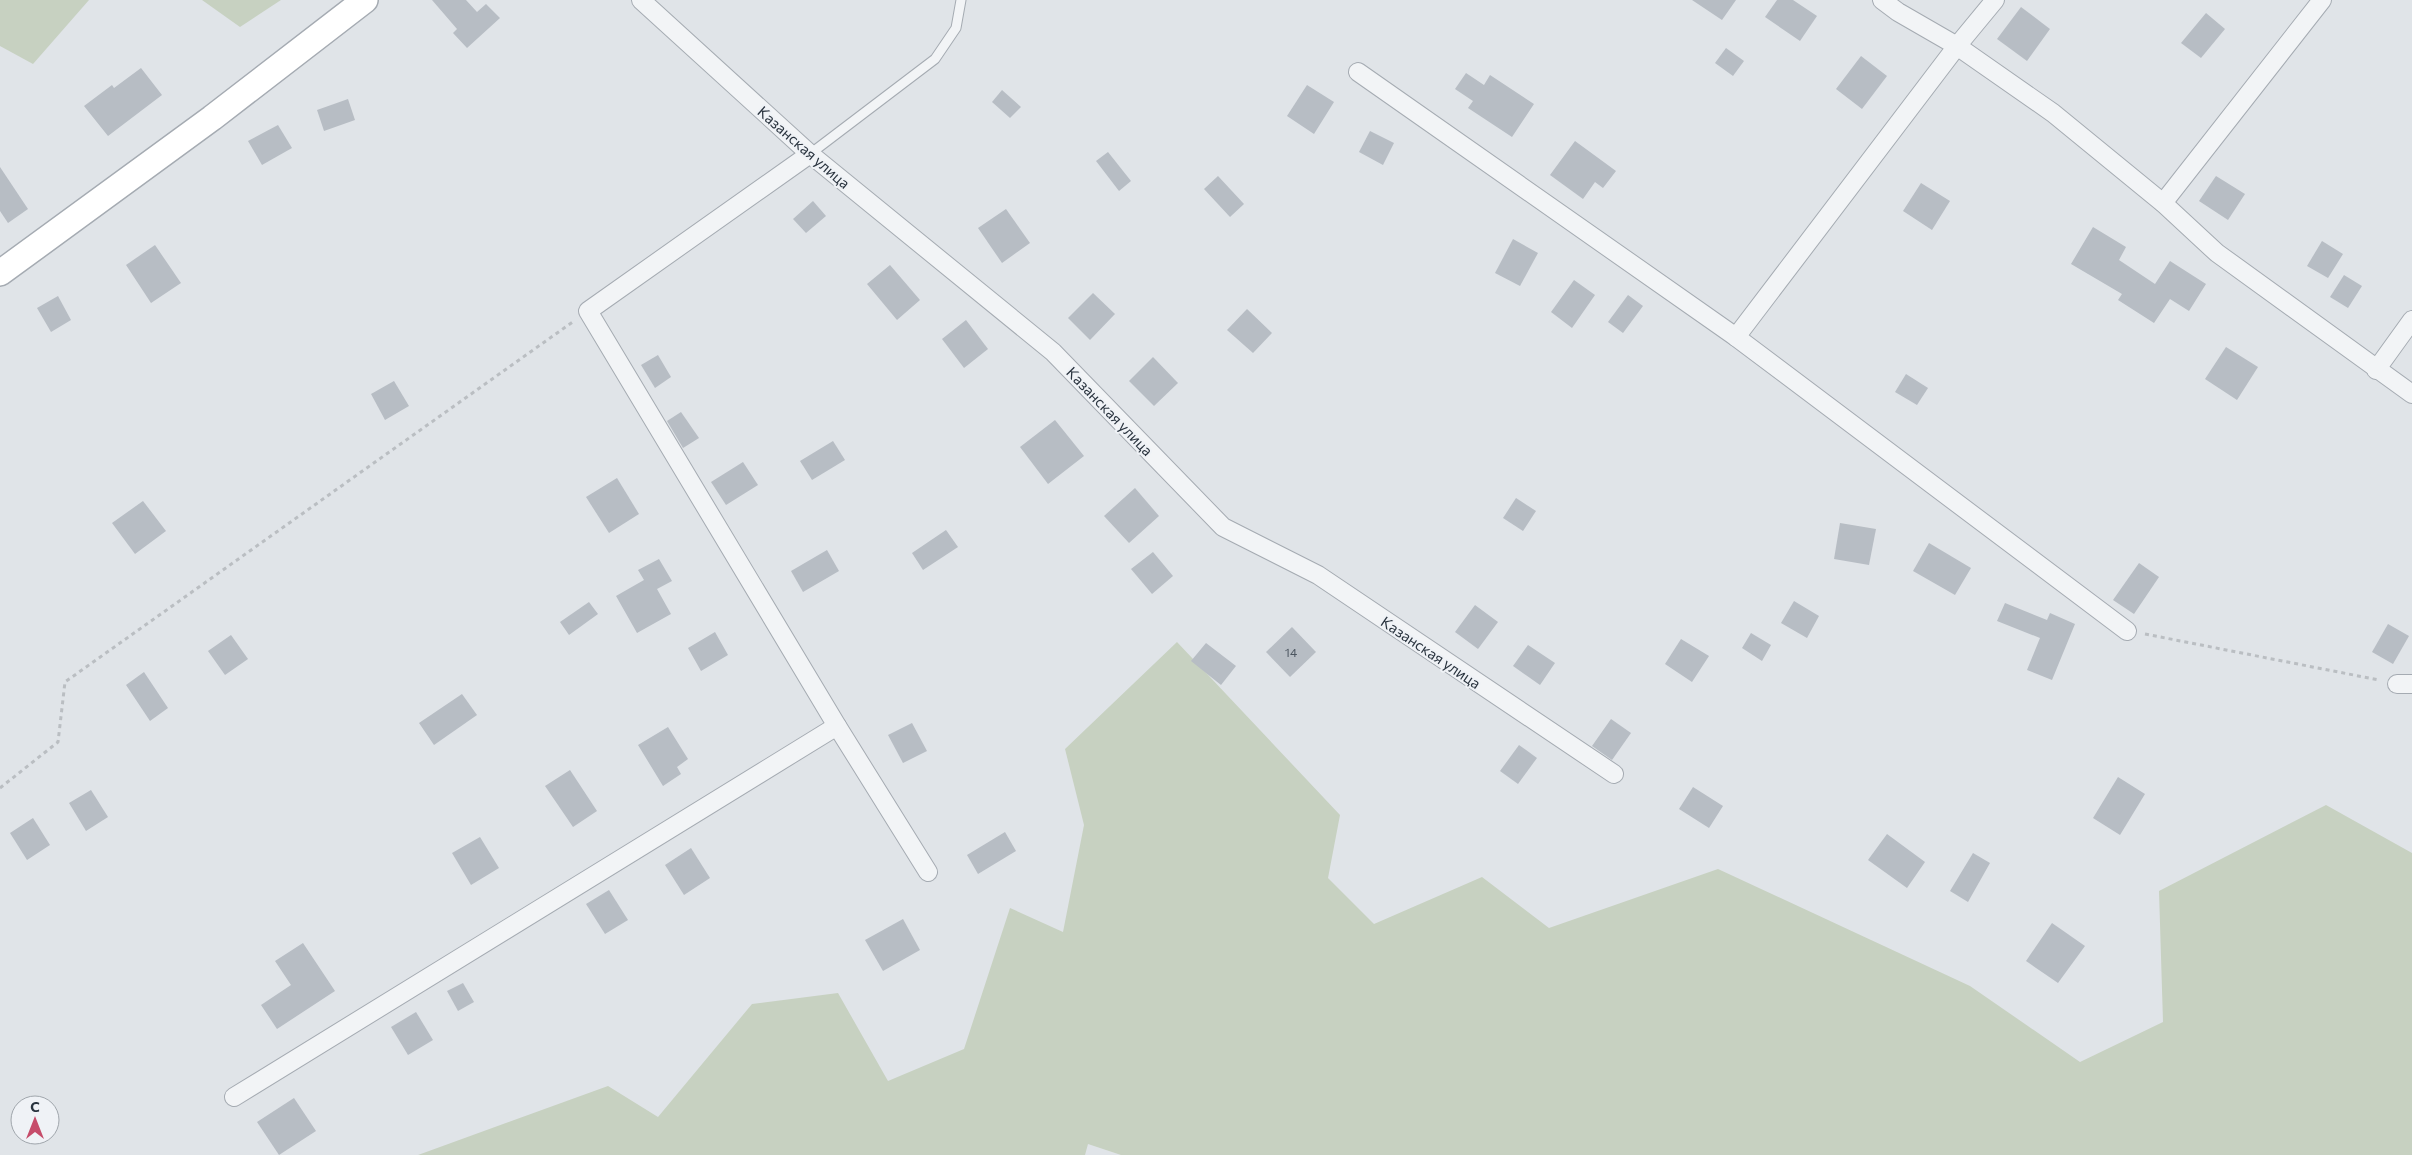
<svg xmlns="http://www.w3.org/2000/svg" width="2412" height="1155" viewBox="0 0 2412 1155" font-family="Commissioner,sans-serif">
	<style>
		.green { fill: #c7d1c1 }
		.building { fill: #b7bdc4 }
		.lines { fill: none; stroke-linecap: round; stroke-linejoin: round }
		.lane-casing { stroke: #a5abb2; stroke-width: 11 }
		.street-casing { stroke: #a5abb2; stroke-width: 20 }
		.secondary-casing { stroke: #a5abb2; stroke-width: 28 }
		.path { stroke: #babec2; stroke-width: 3; stroke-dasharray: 4 4; stroke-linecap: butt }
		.lane { stroke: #f2f4f6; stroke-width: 9 }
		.street { stroke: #f2f4f6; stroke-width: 18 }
		.secondary { stroke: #fff; stroke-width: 25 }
		.labels { text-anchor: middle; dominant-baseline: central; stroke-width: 4; stroke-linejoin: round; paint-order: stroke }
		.number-label { font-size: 12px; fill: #4c5660 }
		.street-label { font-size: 15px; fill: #29333e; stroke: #eff2f6 }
	</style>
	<rect width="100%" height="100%" fill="#e0e4e8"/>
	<g class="green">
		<polygon points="0,0 89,0 33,64 0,46"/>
		<polygon points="202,0 281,0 240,27"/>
		<polygon points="1177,642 1340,815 1328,878 1374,924 1482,877 1549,928 1718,869 1970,986 2080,1062 2163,1022 2159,891 2326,805 2412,853 2412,1155 1121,1155 1088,1144 1085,1155 418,1155 608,1086 658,1117 752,1004 838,993 888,1081 964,1049 1010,908 1063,932 1084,825 1065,749"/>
	</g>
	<g class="building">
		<polygon points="432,0 466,0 477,12 486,4 500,18 467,48 453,33 457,29"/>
		<polygon points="1692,0 1736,0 1722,20"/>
		<polygon points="1777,0 1793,0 1817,16 1800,41 1765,17"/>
		<polygon points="2021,7 2050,29 2027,61 1997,39"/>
		<polygon points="2206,13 2225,29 2201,58 2181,43"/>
		<polygon points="1726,48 1744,61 1733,76 1715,63"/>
		<polygon points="1861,56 1887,76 1862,109 1836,89"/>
		<polygon points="141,68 162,95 108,136 84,106 112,85 114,88"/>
		<polygon points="1466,73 1484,85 1490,75 1534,104 1512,137 1468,108 1473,101 1455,89"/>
		<polygon points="1307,85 1334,102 1314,134 1287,116"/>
		<polygon points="1002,90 1021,107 1010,118 992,102"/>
		<polygon points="348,99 355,120 324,131 317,110"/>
		<polygon points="278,125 292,148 262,165 248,141"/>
		<polygon points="1370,131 1394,143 1383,165 1359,152"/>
		<polygon points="1575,141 1616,171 1603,188 1595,182 1583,199 1550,175"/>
		<polygon points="1108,152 1131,181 1119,191 1096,161"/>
		<polygon points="0,167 28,209 8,223 0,211"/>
		<polygon points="1218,176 1244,204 1230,217 1204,189"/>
		<polygon points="2216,176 2245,194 2228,220 2199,201"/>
		<polygon points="1921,183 1950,201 1932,230 1903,211"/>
		<polygon points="813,201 826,216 806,233 793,219"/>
		<polygon points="1006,209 1030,243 1002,263 978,228"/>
		<polygon points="2093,227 2126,247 2119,260 2155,284 2170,261 2206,284 2189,311 2170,299 2154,323 2118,300 2122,294 2071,264"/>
		<polygon points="1513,239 1538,253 1520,286 1495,273"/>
		<polygon points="2322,241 2343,254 2328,278 2307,266"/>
		<polygon points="155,245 181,283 151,303 126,265"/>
		<polygon points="890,265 920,300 897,320 867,284"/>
		<polygon points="2344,275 2362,286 2348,308 2330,297"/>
		<polygon points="1574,280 1595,295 1572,328 1551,312"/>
		<polygon points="1093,293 1115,314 1090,340 1068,318"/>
		<polygon points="1628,295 1643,306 1623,333 1608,322"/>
		<polygon points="58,296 71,320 51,332 37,308"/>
		<polygon points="1247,309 1272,333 1253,353 1227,330"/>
		<polygon points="966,320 988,349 964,368 942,339"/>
		<polygon points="2226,347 2258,367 2237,400 2205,379"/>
		<polygon points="658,355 671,377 655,388 641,365"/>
		<polygon points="1153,357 1178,383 1154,406 1129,381"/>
		<polygon points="1906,374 1928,388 1917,405 1895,392"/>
		<polygon points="394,381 409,406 385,420 371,394"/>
		<polygon points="681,412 699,438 683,448 667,421"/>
		<polygon points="1055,420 1084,456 1048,484 1020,447"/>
		<polygon points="833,441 845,460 812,480 800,461"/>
		<polygon points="743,462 758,485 726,505 711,482"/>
		<polygon points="617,478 639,514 609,533 586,497"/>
		<polygon points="1135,488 1159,516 1129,543 1104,516"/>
		<polygon points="1516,498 1536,511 1523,531 1503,518"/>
		<polygon points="143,501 166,531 135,554 112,523"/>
		<polygon points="1840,523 1876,529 1869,565 1834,559"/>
		<polygon points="946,530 958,547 923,570 912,553"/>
		<polygon points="1929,543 1971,568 1955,595 1913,571"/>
		<polygon points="827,550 839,571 803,592 791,571"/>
		<polygon points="1153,552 1173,576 1152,594 1131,569"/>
		<polygon points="659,559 672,581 657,589 671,614 637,633 616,596 644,580 638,570"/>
		<polygon points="2139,563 2159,577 2134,614 2113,600"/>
		<polygon points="1794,601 1819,616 1807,638 1781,623"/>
		<polygon points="589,602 598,614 569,635 560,622"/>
		<polygon points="2005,603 2047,620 2050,613 2075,624 2052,680 2027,670 2040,638 1997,621"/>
		<polygon points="1475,605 1498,622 1478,649 1455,632"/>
		<polygon points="2388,624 2409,636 2393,664 2372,652"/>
		<polygon points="1292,627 1316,652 1290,677 1266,652"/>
		<polygon points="715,632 728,655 701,671 688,648"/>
		<polygon points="1751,633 1771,645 1762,661 1742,648"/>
		<polygon points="231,635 248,659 225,675 208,651"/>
		<polygon points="1681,639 1709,656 1692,682 1665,664"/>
		<polygon points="1206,643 1236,666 1221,685 1191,661"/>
		<polygon points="1528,645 1555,663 1540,685 1513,666"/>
		<polygon points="144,672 168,708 150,721 126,685"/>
		<polygon points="462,694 477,715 434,745 419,723"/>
		<polygon points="1611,719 1631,733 1612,760 1592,746"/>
		<polygon points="912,723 927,751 903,763 888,735"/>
		<polygon points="668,727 688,759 677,767 681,774 663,786 638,745"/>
		<polygon points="1519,745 1537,758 1518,784 1500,771"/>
		<polygon points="570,770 597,811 573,827 545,786"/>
		<polygon points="2118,777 2145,794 2120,835 2093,818"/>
		<polygon points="1693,787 1723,806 1709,828 1679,809"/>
		<polygon points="91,790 108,817 86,831 69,803"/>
		<polygon points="33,818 50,845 27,860 10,833"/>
		<polygon points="1005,832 1016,851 978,874 967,855"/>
		<polygon points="1887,834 1925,862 1907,888 1868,860"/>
		<polygon points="480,837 499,868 471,885 452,853"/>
		<polygon points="691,848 710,878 684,895 665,865"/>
		<polygon points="1973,853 1990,863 1968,902 1950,891"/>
		<polygon points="609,890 628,920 605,934 586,904"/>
		<polygon points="903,919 920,950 883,971 865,940"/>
		<polygon points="2052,923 2085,946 2058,983 2026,961"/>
		<polygon points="303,943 335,991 277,1029 261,1005 291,985 275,961"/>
		<polygon points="463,983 474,1002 458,1011 447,991"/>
		<polygon points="416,1012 433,1040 408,1055 391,1027"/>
		<polygon points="294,1098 316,1131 279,1155 257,1122"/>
	</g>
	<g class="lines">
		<g class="lane-casing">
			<polyline id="lane" points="810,154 935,59 956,28 961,0"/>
		</g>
		<g class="street-casing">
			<g id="street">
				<polyline points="641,0 810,154 1053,352 1223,527 1318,575 1614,774"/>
				<polyline points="1882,0 1898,12 1957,46 2053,113 2163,203 2217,253 2412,394"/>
				<polyline points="1358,72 1736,337 2127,631"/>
				<polyline points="810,154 588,311 837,726 928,872"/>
				<polyline points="2163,203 2322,0"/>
				<polyline points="1736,337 1957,46 1995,0"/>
				<polyline points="2376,370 2412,320"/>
				<polyline points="2397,684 2412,684"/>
				<polyline points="234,1097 837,726"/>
			</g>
		</g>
		<g class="secondary-casing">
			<polyline id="secondary" points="0,273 212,118 365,0"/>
		</g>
		<g class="path">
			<polyline points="2145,634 2379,680"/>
			<polyline points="0,788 58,742 65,682 574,321"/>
		</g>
		<use href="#lane" class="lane"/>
		<use href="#street" class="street"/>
		<use href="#secondary" class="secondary"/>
	</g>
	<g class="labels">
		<g class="number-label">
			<text x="1291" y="652">14</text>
		</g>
		<g class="street-label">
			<text transform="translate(804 147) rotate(41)">Казанская улица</text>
			<text transform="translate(1110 411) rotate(46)">Казанская улица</text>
			<text transform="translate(1431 652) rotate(34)">Казанская улица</text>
		</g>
	</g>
	<g transform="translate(35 1120)"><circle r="24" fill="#eff2f6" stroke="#a0a6ac"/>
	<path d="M0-4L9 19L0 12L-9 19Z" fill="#c64c6a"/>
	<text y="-8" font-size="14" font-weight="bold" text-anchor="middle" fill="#29333e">С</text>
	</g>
</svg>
